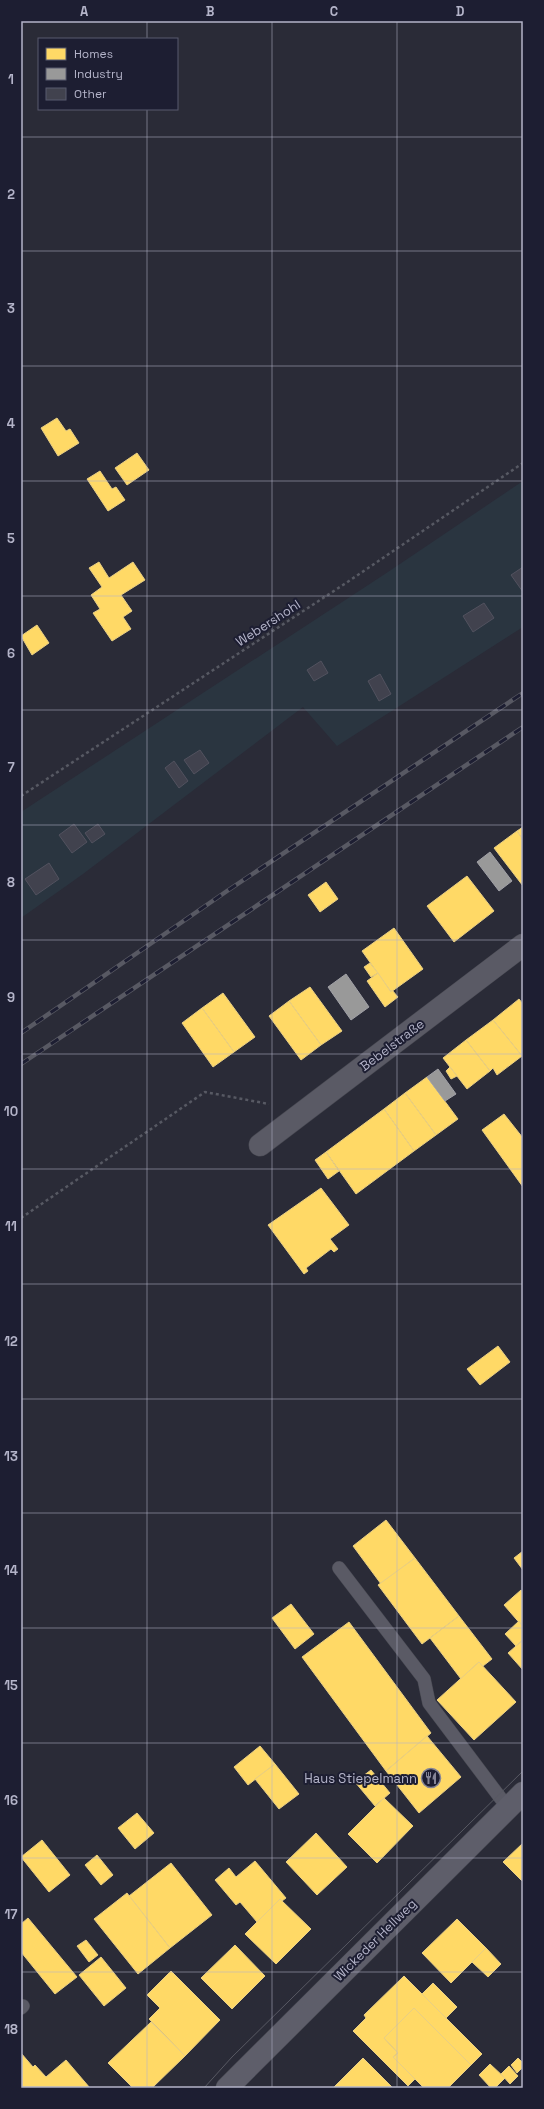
<svg xmlns="http://www.w3.org/2000/svg" width="544" height="2109" viewBox="0 0 544 2109" font-family="'Space Grotesk',sans-serif">
	<style>
		.green { fill: #2a3540 }
		.homes { fill: #ffd966; stroke: #e8ce84 }
		.industry { fill: #999; stroke: #a1a1a7 }
		.building { fill: #41424e; stroke: #52525f }
		.lines { fill: none; stroke-linecap: round; stroke-linejoin: round }
		.lane-casing { stroke: #464750; stroke-width: 14 }
		.street-casing { stroke: #464750; stroke-width: 23 }
		.secondary-casing { stroke: #464750; stroke-width: 23 }
		.path { stroke: #575963; stroke-width: 2.5; stroke-dasharray: 3 3; stroke-linecap: butt }
		.lane { stroke: #5a5a65; stroke-width: 13 }
		.street { stroke: #5a5a65; stroke-width: 22 }
		.secondary { stroke: #5e5e6a; stroke-width: 22 }
		.tram { stroke: #585963; stroke-width: 1 }
		.rail-casing { stroke: #585963; stroke-width: 4.5 }
		.rail { stroke: #1d1e32; stroke-width: 3; stroke-dasharray: 9; stroke-linecap: butt }
		.grid { fill: none; stroke: #b4b4c9; stroke-width: 1; stroke-opacity: 0.55 }
		.labels { text-anchor: middle; dominant-baseline: central; stroke-width: 4; stroke-linejoin: round; paint-order: stroke }
		.street-label { font-size: 13px; fill: #b4b4c9; stroke: #1d1e32 }
		.poi-label { font-size: 13px; fill: #b4b4c9; stroke: #1d1e32; text-anchor: end }
		.neatline { fill: none; stroke: #b4b4c9; stroke-width: 1.5 }
		.grid-label { font-size: 13px; text-anchor: middle; font-weight: bold; fill: #b4b4c9 }
	</style>
	<rect width="100%" height="100%" fill="#2a2b37"/>
	<polygon class="green" points="523,481 523,627 337,746 303,707 83,874 21,918 21,812 388,572"/>
	<g class="homes">
		<polygon points="57,418 66,431 70,429 79,443 58,456 41,428"/>
		<polygon points="137,453 149,470 127,485 115,468"/>
		<polygon points="100,471 112,489 116,487 125,500 108,511 87,479"/>
		<polygon points="99,562 109,578 133,562 145,580 121,595 132,611 123,617 131,629 112,641 93,613 100,609 91,595 102,587 89,568"/>
		<polygon points="37,625 49,643 32,655 21,636"/>
		<polygon points="523,827 523,840 517,831"/>
		<polygon points="517,831 523,840 523,886 494,848"/>
		<polygon points="467,876 494,911 454,942 427,906"/>
		<polygon points="326,882 338,899 320,912 308,895"/>
		<polygon points="394,928 423,969 391,992 362,951"/>
		<polygon points="370,963 378,973 371,977 364,967"/>
		<polygon points="378,973 391,992 392,990 398,997 385,1007 367,981"/>
		<polygon points="310,987 342,1031 321,1045 289,1001"/>
		<polygon points="223,993 255,1037 234,1052 202,1008"/>
		<polygon points="519,999 523,1004 522,1056 493,1020"/>
		<polygon points="289,1001 321,1045 301,1060 269,1016"/>
		<polygon points="202,1008 234,1052 213,1067 182,1023"/>
		<polygon points="493,1020 522,1056 497,1075 493,1068 490,1071 466,1040"/>
		<polygon points="466,1040 490,1071 467,1089 443,1058"/>
		<polygon points="450,1067 457,1076 451,1079 446,1071"/>
		<polygon points="427,1077 458,1119 436,1135 405,1093"/>
		<polygon points="405,1093 436,1135 414,1151 384,1109"/>
		<polygon points="384,1109 414,1151 356,1194 326,1152"/>
		<polygon points="504,1114 523,1138 523,1187 482,1130"/>
		<polygon points="326,1152 339,1171 328,1179 315,1160"/>
		<polygon points="321,1188 349,1225 330,1239 338,1249 334,1252 331,1249 306,1268 308,1271 304,1274 268,1225"/>
		<polygon points="498,1346 510,1362 480,1385 467,1369"/>
		<polygon points="386,1520 415,1558 381,1584 353,1546"/>
		<polygon points="523,1551 523,1570 514,1558"/>
		<polygon points="415,1558 459,1616 422,1644 378,1585"/>
		<polygon points="521,1590 523,1593 523,1627 504,1605"/>
		<polygon points="291,1604 314,1634 295,1649 272,1618"/>
		<polygon points="459,1616 492,1659 483,1666 479,1662 461,1679 430,1638"/>
		<polygon points="519,1621 523,1627 523,1640 516,1646 505,1634"/>
		<polygon points="349,1622 431,1733 386,1771 302,1657"/>
		<polygon points="523,1640 523,1670 508,1653"/>
		<polygon points="479,1662 516,1702 474,1740 437,1700"/>
		<polygon points="427,1736 461,1777 419,1813 386,1771"/>
		<polygon points="260,1746 275,1764 248,1785 234,1767"/>
		<polygon points="275,1764 299,1794 279,1809 255,1779"/>
		<polygon points="371,1770 390,1793 375,1806 355,1782"/>
		<polygon points="384,1798 413,1826 377,1863 348,1834"/>
		<polygon points="137,1813 154,1833 135,1849 118,1828"/>
		<polygon points="316,1833 347,1867 317,1895 286,1862"/>
		<polygon points="42,1840 70,1875 49,1892 21,1857"/>
		<polygon points="523,1843 523,1882 503,1862"/>
		<polygon points="97,1855 113,1875 101,1885 85,1865"/>
		<polygon points="255,1861 286,1898 282,1901 280,1899 257,1922 240,1902 236,1905 215,1880 229,1868 236,1877"/>
		<polygon points="171,1863 212,1915 170,1948 129,1896"/>
		<polygon points="127,1893 170,1948 138,1974 94,1919"/>
		<polygon points="280,1899 311,1929 276,1964 245,1934"/>
		<polygon points="28,1918 77,1977 55,1994 21,1952 21,1924"/>
		<polygon points="457,1919 486,1948 451,1983 422,1953"/>
		<polygon points="86,1940 98,1955 89,1962 77,1946"/>
		<polygon points="235,1945 265,1976 232,2009 201,1978"/>
		<polygon points="486,1948 501,1964 488,1977 472,1962"/>
		<polygon points="101,1957 126,1988 104,2006 79,1975"/>
		<polygon points="171,1971 220,2020 185,2056 149,2019 160,2008 147,1995"/>
		<polygon points="404,1976 482,2054 471,2065 414,2008 384,2038 398,2053 393,2057 415,2079 408,2086 353,2031 366,2018 364,2015"/>
		<polygon points="433,1983 457,2007 446,2018 422,1994"/>
		<polygon points="414,2008 471,2065 448,2088 424,2088 393,2057 398,2053 384,2038"/>
		<polygon points="151,2022 185,2056 152,2088 133,2088 108,2063"/>
		<polygon points="21,2053 33,2067 35,2065 46,2077 66,2060 90,2088 21,2088"/>
		<polygon points="363,2058 393,2088 333,2088"/>
		<polygon points="518,2058 523,2063 523,2067 517,2073 511,2065"/>
		<polygon points="490,2064 505,2078 495,2088 491,2088 479,2075"/>
		<polygon points="509,2066 518,2076 510,2084 501,2074"/>
	</g>
	<g class="industry">
		<polygon points="490,852 512,881 499,891 477,862"/>
		<polygon points="346,974 369,1007 351,1020 328,987"/>
		<polygon points="438,1069 456,1094 445,1101 427,1077"/>
	</g>
	<g class="building">
		<polygon points="523,567 523,592 511,575"/>
		<polygon points="484,603 494,618 473,632 463,616"/>
		<polygon points="321,661 328,673 314,681 307,670"/>
		<polygon points="380,674 391,694 379,701 368,681"/>
		<polygon points="200,750 209,763 194,774 184,760"/>
		<polygon points="174,761 188,781 179,788 165,768"/>
		<polygon points="74,824 87,842 72,853 59,835"/>
		<polygon points="98,824 105,834 92,843 85,833"/>
		<polygon points="49,863 59,879 36,895 25,879"/>
	</g>
	<g class="lines">
		<g class="lane-casing">
			<g id="lane">
				<polyline points="339,1568 424,1679 429,1703 508,1808"/>
				<polyline points="21,2008 23,2006"/>
			</g>
		</g>
		<g class="street-casing">
			<polyline id="street" points="260,1145 523,945"/>
		</g>
		<g class="secondary-casing">
			<polyline id="secondary" points="227,2088 523,1793"/>
		</g>
		<g class="path">
			<polyline points="21,796 346,583 523,463"/>
			<polyline points="21,1218 205,1092 269,1104"/>
		</g>
		<use href="#lane" class="lane"/>
		<use href="#street" class="street"/>
		<use href="#secondary" class="secondary"/>
		<polyline class="tram" points="204,2088 232,2057 523,1771"/>
		<g class="rail-casing">
			<g id="rail">
				<polyline points="21,1033 227,891 523,693"/>
				<polyline points="21,1064 523,727"/>
			</g>
		</g>
		<use href="#rail" class="rail"/>
	</g>
	<path class="grid" d="M147 21V39M272 21V2088M397 21V2088M147 109V2088M21 137H523M21 251H523M21 366H523M21 481H523M21 596H523M21 710H523M21 825H523M21 940H523M21 1054H523M21 1169H523M21 1284H523M21 1399H523M21 1513H523M21 1628H523M21 1743H523M21 1858H523M21 1972H523"/>
	<defs>
		<g id="restaurant-ring" transform="scale(1)"><circle r="9.5" fill="#1d1e32" stroke="#848496" stroke-width="1.5"/><path d="M-5-6h1v4h1v-4h1v4h1v-4h1v5L-1.5 .5V6h-2V.5L-5-1ZM5-6V6H3V1.5H1.5Q1.5-4 5-6Z" fill="#848496"/></g>
	</defs>
	<g fill-rule="evenodd">
		<use href="#restaurant-ring" x="431" y="1778"/>
	</g>
	<g class="labels">
		<g class="street-label">
			<text transform="translate(268 623) rotate(-33)">Webershohl</text>
			<text transform="translate(392 1045) rotate(-37)">Bebelstraße</text>
			<text transform="translate(375 1940) rotate(-45)">Wickeder Hellweg</text>
		</g>
		<g class="poi-label">
			<text x="417" y="1778">Haus Stiepelmann</text>
		</g>
	</g>
	<rect width="544" height="2109" fill="none" stroke="#1d1e32" stroke-width="44"/>
	<rect x="38" y="38" width="140" height="72" fill="#1d1e32" stroke="#595a6e"/>
	<rect x="46" y="48" width="20" height="12" fill="#ffd966" stroke="#595a6e"/>
	<text x="74" y="58" font-size="12" fill="#b4b4c9">Homes</text>
	<rect x="46" y="68" width="20" height="12" fill="#999999" stroke="#595a6e"/>
	<text x="74" y="78" font-size="12" fill="#b4b4c9">Industry</text>
	<rect x="46" y="88" width="20" height="12" fill="#41424e" stroke="#595a6e"/>
	<text x="74" y="98" font-size="12" fill="#b4b4c9">Other</text>
	<rect x="22" y="22" width="500" height="2065" class="neatline"/>
	<g class="grid-label">
		<text x="84" y="16">A</text>
		<text x="210" y="16">B</text>
		<text x="334" y="16">C</text>
		<text x="460" y="16">D</text>
		<text x="11" y="84">1</text>
		<text x="11" y="199">2</text>
		<text x="11" y="313">3</text>
		<text x="11" y="428">4</text>
		<text x="11" y="543">5</text>
		<text x="11" y="658">6</text>
		<text x="11" y="772">7</text>
		<text x="11" y="887">8</text>
		<text x="11" y="1002">9</text>
		<text x="11" y="1116">10</text>
		<text x="11" y="1231">11</text>
		<text x="11" y="1346">12</text>
		<text x="11" y="1461">13</text>
		<text x="11" y="1575">14</text>
		<text x="11" y="1690">15</text>
		<text x="11" y="1805">16</text>
		<text x="11" y="1919">17</text>
		<text x="11" y="2034">18</text>
	</g>
</svg>
